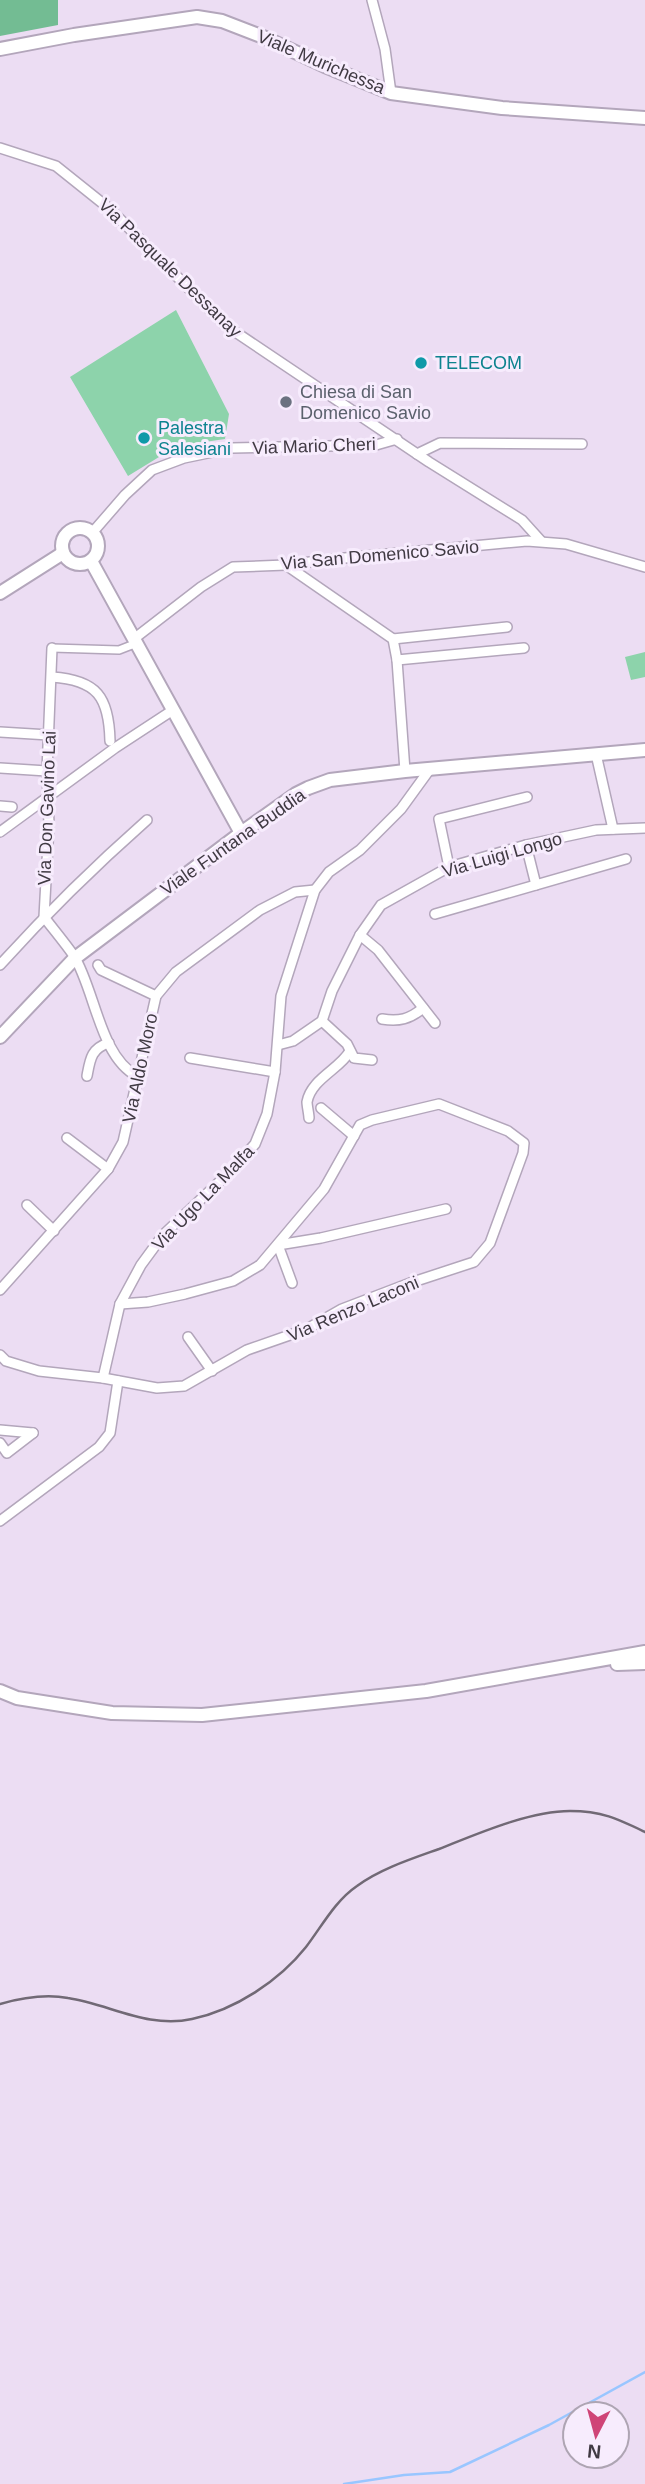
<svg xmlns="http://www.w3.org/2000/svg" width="645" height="2484" viewBox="0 0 645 2484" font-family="Arial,sans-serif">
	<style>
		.green { fill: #8dd3ab }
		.forest { fill: #73bc93 }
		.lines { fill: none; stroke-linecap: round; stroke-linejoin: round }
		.stream { stroke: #99c6ff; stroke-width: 2.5 }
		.pedestrian-casing { stroke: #b3a6bb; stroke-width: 10 }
		.minor-casing { stroke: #b3a6bb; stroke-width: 12 }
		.tertiary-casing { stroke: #b3a6bb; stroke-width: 16 }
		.secondary-casing { stroke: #b3a6bb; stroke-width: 16 }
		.pedestrian { stroke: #fff; stroke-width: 7 }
		.minor { stroke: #fff; stroke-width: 9 }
		.tertiary { stroke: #fff; stroke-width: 12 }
		.secondary { stroke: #fff; stroke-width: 12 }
		.rail { stroke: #716975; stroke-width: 2.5 }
		.culture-dot { fill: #0f9aa8; stroke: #f7ecfd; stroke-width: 2.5 }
		.worship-dot { fill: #6b7280; stroke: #f7ecfd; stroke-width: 2.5 }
		.labels { text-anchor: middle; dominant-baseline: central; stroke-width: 6; stroke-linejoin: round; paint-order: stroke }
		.street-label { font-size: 18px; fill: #403a43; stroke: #f7ecfd }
		.culture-label { font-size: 18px; fill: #0d838f; stroke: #f7ecfd; text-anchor: start }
		.worship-label { font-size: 18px; fill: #5b616d; stroke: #f7ecfd; text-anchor: start }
	</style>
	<rect width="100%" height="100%" fill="#ecddf3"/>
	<g class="green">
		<polygon points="176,310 229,414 225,439 177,446 128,476 70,377"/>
		<polygon points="645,652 645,677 631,680 625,657"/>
	</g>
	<polygon class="forest" points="0,0 58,0 58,25 0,36"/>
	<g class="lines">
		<polyline class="stream" points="344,2484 404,2475 450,2472 549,2425 645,2372"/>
		<g class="pedestrian-casing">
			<polyline id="pedestrian" points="52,648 119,650 137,643"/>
		</g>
		<g class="minor-casing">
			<g id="minor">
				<polyline points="372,0 385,49 391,93"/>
				<polyline points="0,148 56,166 111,210 225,325 429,462 522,520 541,541"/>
				<polyline points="417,454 440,443 582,444"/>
				<polyline points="92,533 125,495 152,470 184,458 232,448 376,445 397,439"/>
				<polyline points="286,565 393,639 397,660 405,771"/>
				<polyline points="135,638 201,587 233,567 286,565 334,559 527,541 566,544 645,567"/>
				<polyline points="393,639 507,627"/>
				<path d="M52 648 47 771 49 825 44 917C54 930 65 943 74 956 95 990 100 1057 137 1076"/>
				<polyline points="397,660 524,648"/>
				<path d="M52 677C97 680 109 697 110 741"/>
				<polyline points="0,732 49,735"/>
				<polyline points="596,754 613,829"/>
				<polyline points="0,768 47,771"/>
				<polyline points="0,806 12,807"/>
				<polyline points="0,832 115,748 173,710"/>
				<polyline points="526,845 536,885"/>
				<polyline points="449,867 439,819 527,797"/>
				<polyline points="435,914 626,859"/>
				<polyline points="360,935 378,950 435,1023"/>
				<path d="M0 965C46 914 95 866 147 820"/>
				<polyline points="98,965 101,970 156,996"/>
				<path d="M382 1019C399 1022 410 1019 423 1008"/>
				<polyline points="322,1021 347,1044 354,1058 372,1060"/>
				<polyline points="278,1045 293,1041 322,1021 332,991 360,935 381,905 449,867 526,845 596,830 645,828"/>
				<polyline points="190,1058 275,1072"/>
				<path d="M87 1076C90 1060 91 1048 109 1043"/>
				<polyline points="321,1108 354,1136"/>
				<path d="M309 1118C309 1114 307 1106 307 1102 311 1079 340 1069 350 1051"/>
				<polyline points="67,1138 108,1169"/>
				<polyline points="27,1205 54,1231"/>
				<polyline points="292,1283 278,1245 321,1238 446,1209"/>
				<polyline points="0,1290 108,1169 123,1142 156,996 176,972 260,910 295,892 315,890"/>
				<polyline points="188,1337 212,1371"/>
				<polyline points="0,1355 6,1361 39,1371 103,1378 157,1388 184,1386 247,1350 307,1329 342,1309 410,1283 474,1262 490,1243 523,1153 524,1143 508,1131 439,1104 372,1120 360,1125 324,1189 260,1265 233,1281 185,1294 148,1302 120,1304"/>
				<polyline points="103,1378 120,1304 141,1265 163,1235 234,1168 255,1144 267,1114 275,1072 281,996 315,890 329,872 360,850 401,809 430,769"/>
				<polyline points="0,1430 33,1433"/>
				<polyline points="0,1443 7,1453 33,1433"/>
				<polyline points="0,1521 99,1447 110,1433 118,1381"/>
			</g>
		</g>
		<g class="tertiary-casing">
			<g id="tertiary">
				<circle cx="80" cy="546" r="18"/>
				<polyline points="91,561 241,833"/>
				<polyline points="0,593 63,553"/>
			</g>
		</g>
		<g class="secondary-casing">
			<g id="secondary">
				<polyline points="0,49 74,35 197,17 222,21 261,36 325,66 391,93 502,108 645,118"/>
				<polyline points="0,1037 75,958 241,833 296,794 308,788 330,780 405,771 645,750"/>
				<polyline points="617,1664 645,1663"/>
				<polyline points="0,1691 17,1698 112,1713 202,1715 426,1691 645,1652"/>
			</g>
		</g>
		<use href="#pedestrian" class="pedestrian"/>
		<use href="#minor" class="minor"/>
		<use href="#tertiary" class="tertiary"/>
		<use href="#secondary" class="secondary"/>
		<path class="rail" d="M0 2004C21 1998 46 1994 68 1998 109 2004 148 2029 192 2019 235 2010 279 1981 306 1947 322 1926 335 1901 357 1886 380 1869 411 1859 439 1849 477 1834 529 1811 570 1811 602 1811 618 1819 645 1832"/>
	</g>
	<g class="culture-dot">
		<circle cx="421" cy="363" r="7"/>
		<circle cx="144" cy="438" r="7"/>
	</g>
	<circle class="worship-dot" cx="286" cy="402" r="7"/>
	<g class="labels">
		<g class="street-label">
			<text transform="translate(321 62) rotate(23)">Viale Murichessa</text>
			<text transform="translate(170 268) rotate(44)">Via Pasquale Dessanay</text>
			<text transform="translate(314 446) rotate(-2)">Via Mario Cheri</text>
			<text transform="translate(380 555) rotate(-5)">Via San Domenico Savio</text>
			<text transform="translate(47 808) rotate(-88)">Via Don Gavino Lai</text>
			<text transform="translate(233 842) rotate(-35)">Viale Funtana Buddia</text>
			<text transform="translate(502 855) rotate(-16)">Via Luigi Longo</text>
			<text transform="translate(140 1068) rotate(-78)">Via Aldo Moro</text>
			<text transform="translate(203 1198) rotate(-46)">Via Ugo La Malfa</text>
			<text transform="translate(353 1309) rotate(-23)">Via Renzo Laconi</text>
		</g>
		<g class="culture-label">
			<text x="435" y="363">TELECOM</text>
			<text x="158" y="428">Palestra<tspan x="158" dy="21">Salesiani</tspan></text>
		</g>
		<g class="worship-label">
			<text x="300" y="392">Chiesa di San<tspan x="300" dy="21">Domenico Savio</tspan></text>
		</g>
	</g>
	<g transform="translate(596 2435) rotate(186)"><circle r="33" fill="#f7ecfd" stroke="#aea5b3" stroke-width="2"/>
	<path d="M0-5L12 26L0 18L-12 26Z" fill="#cf4477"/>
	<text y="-10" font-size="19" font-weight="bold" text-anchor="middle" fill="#403a43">N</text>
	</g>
</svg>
